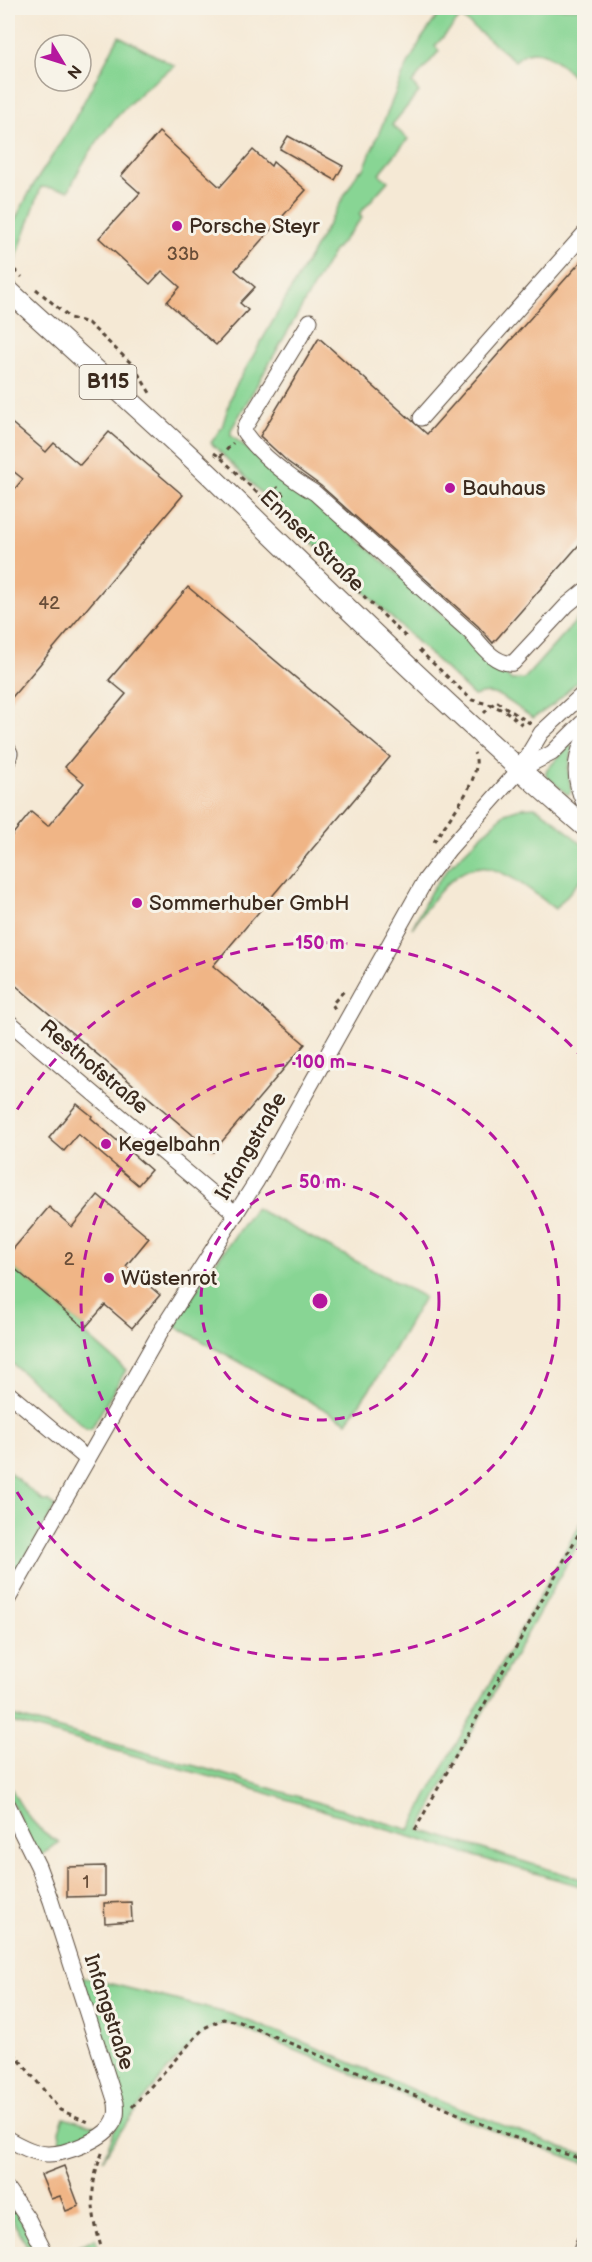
<svg xmlns="http://www.w3.org/2000/svg" width="592" height="2262" viewBox="0 0 592 2262" font-family="'Balsamiq Sans',sans-serif">
	<style>
		.green { fill: #88d594; stroke: #628059; stroke-width: 1.5 }
		.building { fill: #f0b586 }
		.lines { fill: none; stroke-linecap: round; stroke-linejoin: round }
		.minor-casing { stroke: #574739; stroke-width: 17 }
		.major-casing { stroke: #574739; stroke-width: 22 }
		.path { stroke: #574739; stroke-width: 3; stroke-dasharray: 4.5 4.5; stroke-linecap: butt }
		.minor { stroke: #fff; stroke-width: 15 }
		.major { stroke: #fff; stroke-width: 20 }
		.ring { fill: none; stroke: #b5179e; stroke-width: 3; stroke-dasharray: 10 8 }
		.poi-dot { fill: #b5179e; stroke: #f7f3e8; stroke-width: 2 }
		.labels { text-anchor: middle; dominant-baseline: central; stroke-width: 6; stroke-linejoin: round; paint-order: stroke }
		.number-label { font-size: 18px; fill: #684d38 }
		.shield { fill: #f7f3e8; stroke: #73665b; stroke-width: 1.5 }
		.shield-label { font-size: 20px; font-weight: bold; fill: #3b2a1e }
		.poi-label { font-size: 21px; fill: #3b2a1e; stroke: #f7f3e8; text-anchor: start }
		.street-label { font-size: 21px; fill: #3b2a1e; stroke: #f7f3e8 }
		.centre { fill: #b5179e; stroke: #f7f3e8; stroke-width: 3 }
		.ring-label { font-size: 18px; text-anchor: middle; font-weight: bold; fill: #b5179e; stroke: #f7f3e8; stroke-width: 6; stroke-linejoin: round; paint-order: stroke }
	</style>
	<rect width="100%" height="100%" fill="#f7f3e8"/>
	<filter id="ink" filterUnits="userSpaceOnUse"><feTurbulence type="fractalNoise" baseFrequency=".0167" numOctaves="2"/><feDisplacementMap in="SourceGraphic" scale="12" xChannelSelector="R" yChannelSelector="G"/><feConvolveMatrix kernelMatrix="1 2 1 2 8 2 1 2 1" color-interpolation-filters="sRGB"/></filter>
	<filter id="wash" filterUnits="userSpaceOnUse"><feTurbulence type="fractalNoise" baseFrequency=".008" numOctaves="4" result="noise"/><feDisplacementMap in="SourceGraphic" scale="24" xChannelSelector="R" yChannelSelector="G"/><feGaussianBlur stdDeviation="1.35" result="paint"/><feColorMatrix in="noise" values="0 0 0 0 0 0 0 0 0 0 0 0 0 0 0 0 0 1.4 0 .05"/><feComposite in="paint" operator="in"/></filter>
	<g filter="url(#wash)">
		<rect width="100%" height="100%" fill="#f5e9d5"/>
		<g class="green">
			<path d="M443 8H584V58L577 65 584 72V87C570 74 549 46 527 53 523 54 519 58 515 61L461 17 435 46 439 51 412 83 419 92 392 125 408 139 379 174 388 181 359 214 362 218 334 251 231 430V435L297 491 311 497 455 625 473 648 511 680 524 679 584 612V675L553 705 533 718C512 706 499 686 474 696L273 505 211 443 222 427 233 391 358 172 364 169 404 72 422 38Z"/>
			<path d="M119 36 175 66C130 96 91 141 69 190L41 187 15 261 8 270V233L34 184 66 135Z"/>
			<polygon points="569,745 573,748 568,769 571,791 569,794 567,794 546,776 546,771"/>
			<path d="M535 807 551 817 584 846V876L555 909C536 894 495 859 470 869 447 877 425 909 412 928L431 891 449 867 505 813 520 808Z"/>
			<polygon points="255,1208 424,1297 381,1372 347,1422 175,1326 200,1284"/>
			<polygon points="8,1263 85,1328 85,1334 126,1370 91,1429 87,1429 8,1360"/>
			<polygon points="8,1471 43,1501 48,1501 55,1507 8,1590"/>
			<polygon points="584,1517 584,1533 455,1762 420,1830 584,1880 584,1887 460,1852 237,1784 8,1721 8,1715 206,1769 410,1830 427,1796"/>
			<path d="M8 1782C20 1807 34 1829 59 1842L39 1857 8 1794Z"/>
			<path d="M80 1976 230 2014 301 2041 429 2097 565 2149 584 2154V2163L464 2120 232 2024C228 2024 222 2024 218 2025 191 2033 116 2133 103 2160L114 2131 123 2117Z"/>
			<polygon points="64,2117 103,2129 62,2148 59,2131"/>
			<polygon points="8,2203 19,2216 41,2254 32,2254 8,2213"/>
			<polygon points="95,2238 100,2254 63,2254"/>
		</g>
		<g id="blocks">
			<g class="building">
				<polygon points="159,132 220,187 253,150 271,166 273,162 306,190 235,270 255,287 240,303 248,310 216,345 167,302 180,287 162,271 150,284 99,238 140,193 121,176"/>
				<polygon points="288,136 343,166 335,180 280,149"/>
				<polygon points="585,257 585,538 493,643 478,626 321,486 288,462 260,436 319,338 427,434"/>
				<polygon points="8,420 46,452 54,443 80,465 109,432 183,495 8,702 8,497 23,479 8,467"/>
				<polygon points="188,587 390,757 213,966 305,1044 213,1152 8,979 8,840 31,812 48,826 84,783 65,767 126,694 109,680"/>
				<polygon points="77,1104 92,1116 91,1118 151,1170 138,1185 78,1134 64,1151 49,1138"/>
				<polygon points="98,1195 149,1238 126,1266 160,1295 132,1328 105,1305 85,1328 8,1263 8,1255 49,1207 72,1227"/>
				<polygon points="105,1866 105,1896 67,1897 67,1867"/>
				<polygon points="131,1902 132,1921 105,1923 104,1903"/>
				<polygon points="64,2166 79,2206 66,2211 60,2196 51,2199 41,2175"/>
			</g>
		</g>
	</g>
	<g filter="url(#ink)">
		<use href="#blocks" fill-opacity="0" stroke="#574739" stroke-width="1.5"/>
		<g class="lines">
			<g class="minor-casing">
				<g id="minor">
					<path d="M310 321 245 427 244 432C260 455 291 479 315 493L471 633C482 646 495 665 513 663L567 605 584 591"/>
					<polyline points="421,418 584,234"/>
					<path d="M584 739C573 762 574 781 584 803"/>
					<polyline points="8,749 10,753 8,761"/>
					<polyline points="519,770 552,753 584,721"/>
					<polyline points="8,1021 236,1214"/>
					<polyline points="8,1393 87,1459"/>
					<polyline points="8,1599 162,1329 256,1182 426,879 449,849 519,770 541,733 584,693"/>
					<path d="M8 1805 38 1866 51 1901 116 2103C117 2112 117 2118 111 2126 101 2140 64 2155 47 2154 33 2153 20 2146 8 2139"/>
					<polyline points="8,2190 28,2219 46,2254"/>
					<polyline points="580,2254 584,2242"/>
				</g>
			</g>
			<g class="major-casing">
				<path id="major" d="M8 290C75 352 145 413 211 476 334 595 455 715 584 826"/>
			</g>
			<g class="path">
				<polyline points="8,264 22,277"/>
				<polyline points="36,289 70,318 88,323 133,365 150,393"/>
				<polyline points="214,453 220,457 406,637"/>
				<polyline points="220,457 233,443"/>
				<polyline points="275,510 283,501 284,496 277,487"/>
				<polyline points="419,650 472,700 492,705 507,712 526,728"/>
				<polyline points="484,713 496,701 531,724"/>
				<path d="M434 842C446 821 486 776 474 753"/>
				<polyline points="335,1009 332,1004 344,991"/>
				<polyline points="415,1830 584,1524"/>
				<polyline points="8,2046 60,2110 91,2123"/>
				<polyline points="132,2107 204,2028 223,2019 240,2022 513,2137 584,2160"/>
				<path d="M103 2254C92 2216 87 2189 103 2151"/>
			</g>
			<use href="#minor" class="minor"/>
			<use href="#major" class="major"/>
		</g>
	</g>
	<g class="ring">
		<circle cx="320" cy="1301" r="119"/>
		<circle cx="320" cy="1301" r="239"/>
		<path d="M584 1543A358 358 0 0 1 8 1477M8 1125A358 358 0 0 1 584 1059"/>
	</g>
	<g class="poi-dot">
		<circle cx="177" cy="226" r="6"/>
		<circle cx="450" cy="488" r="6"/>
		<circle cx="137" cy="903" r="6"/>
		<circle cx="106" cy="1144" r="6"/>
		<circle cx="109" cy="1278" r="6"/>
	</g>
	<g class="labels">
		<g class="number-label">
			<text x="183" y="254">33b</text>
			<text x="49" y="603">42</text>
			<text x="69" y="1259">2</text>
			<text x="86" y="1882">1</text>
		</g>
		<rect class="shield" x="79.5" y="365" width="57" height="34" rx="4.5"/>
		<g class="shield-label">
			<text x="108" y="382">B115</text>
		</g>
		<g class="poi-label">
			<text x="189" y="226">Porsche Steyr</text>
			<text x="462" y="488">Bauhaus</text>
			<text x="149" y="903">Sommerhuber GmbH</text>
			<text x="118" y="1144">Kegelbahn</text>
			<text x="121" y="1278">Wüstenrot</text>
		</g>
		<g class="street-label">
			<text transform="translate(312 541) rotate(44)">Ennser Straße</text>
			<text transform="translate(94 1067) rotate(40)">Resthofstraße</text>
			<text transform="translate(251 1146) rotate(-60)">Infangstraße</text>
			<text transform="translate(109 2012) rotate(72)">Infangstraße</text>
		</g>
	</g>
	<circle cx="320" cy="1301" r="9" class="centre"/>
	<g class="ring-label">
		<text x="320" y="949">150 m</text>
		<text x="320" y="1068">100 m</text>
		<text x="320" y="1188">50 m</text>
	</g>
	<rect width="592" height="2262" fill="none" stroke="#f7f3e8" stroke-width="30"/>
	<g transform="translate(63 63) rotate(128)"><circle r="28" fill="#f7f3e8" stroke="#aca397" stroke-width="1.5"/>
	<path d="M0-4.5L10 22L0 15L-10 22Z" fill="#b5179e"/>
	<text y="-9" font-size="16" font-weight="bold" text-anchor="middle" fill="#3b2a1e">N</text>
	</g>
</svg>
